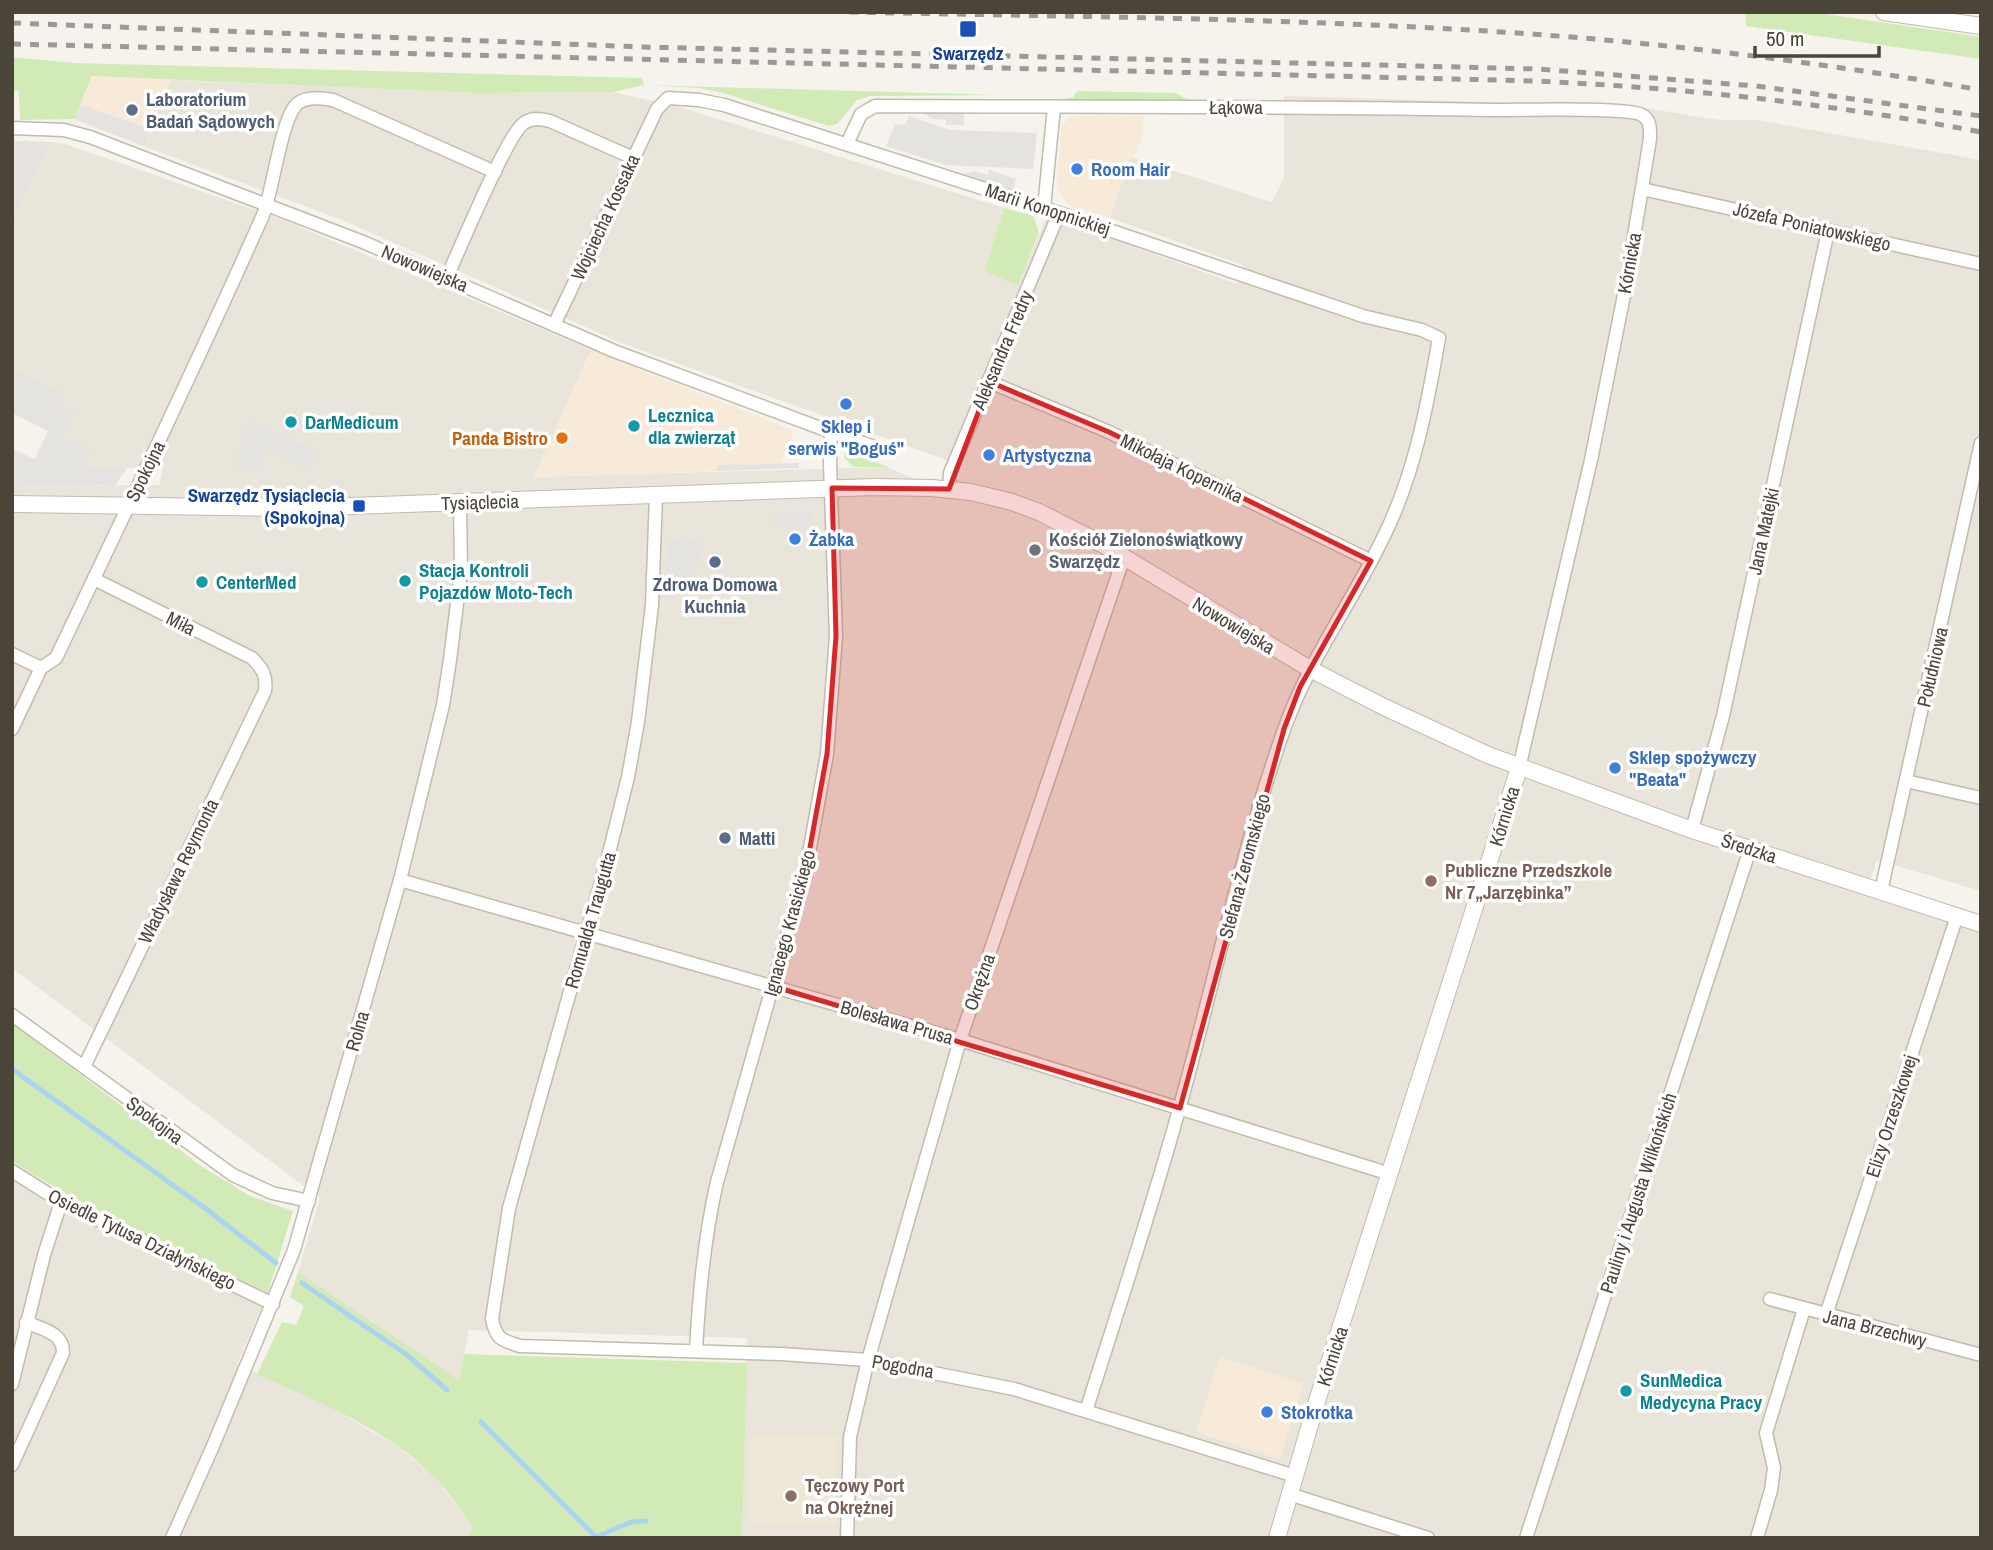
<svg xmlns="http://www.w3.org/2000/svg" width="1993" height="1550" viewBox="0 0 1993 1550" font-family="'Archivo Narrow',sans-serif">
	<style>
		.residential { fill: #eae5da }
		.commercial { fill: #f7ead8 }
		.industrial { fill: #e6e2dd }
		.education { fill: #efe8d6 }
		.green { fill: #d2eab5 }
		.parking { fill: #e5e3e0 }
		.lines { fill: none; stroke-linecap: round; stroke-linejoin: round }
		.stream { stroke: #a9d4f2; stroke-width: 5 }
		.minor-casing { stroke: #c2bbae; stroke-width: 15 }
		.tertiary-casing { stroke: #c2bbae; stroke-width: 18 }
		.minor { stroke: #fff; stroke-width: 12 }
		.tertiary { stroke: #fff; stroke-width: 16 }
		.rail { stroke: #9a9a9a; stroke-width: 5; stroke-dasharray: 9 9; stroke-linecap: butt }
		.marked { fill: #d62828; fill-opacity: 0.2; stroke: #d62828; stroke-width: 5; stroke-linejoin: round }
		.transit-dot { fill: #1a4fb4; stroke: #fff; stroke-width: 2.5 }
		.service-dot { fill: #5c6f8a; stroke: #fff; stroke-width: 2.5 }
		.shop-dot { fill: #3f7fe0; stroke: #fff; stroke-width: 2.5 }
		.culture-dot { fill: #0f9aa8; stroke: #fff; stroke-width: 2.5 }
		.food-dot { fill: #e8710a; stroke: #fff; stroke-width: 2.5 }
		.worship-dot { fill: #6b7280; stroke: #fff; stroke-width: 2.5 }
		.education-dot { fill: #8d6e63; stroke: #fff; stroke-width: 2.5 }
		.labels { text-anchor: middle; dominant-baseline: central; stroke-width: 7; stroke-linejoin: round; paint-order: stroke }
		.transit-label { font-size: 19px; font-weight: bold; fill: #164399; stroke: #fff }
		.service-label { font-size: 19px; font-weight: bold; fill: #4e5e75; stroke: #fff; text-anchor: start }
		.street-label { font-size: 19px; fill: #4b4439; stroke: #fff }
		.shop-label { font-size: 19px; font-weight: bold; fill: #366cbe; stroke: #fff; text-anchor: start }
		.culture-label { font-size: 19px; font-weight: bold; fill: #0d838f; stroke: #fff; text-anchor: start }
		.food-label { font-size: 19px; font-weight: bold; fill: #c56008; stroke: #fff; text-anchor: end }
		.worship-label { font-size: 19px; font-weight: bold; fill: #5b616d; stroke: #fff; text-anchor: start }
		.education-label { font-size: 19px; font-weight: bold; fill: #785e54; stroke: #fff; text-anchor: start }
	</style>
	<rect width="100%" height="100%" fill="#f6f3ec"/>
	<g class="residential">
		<polygon points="172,80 478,93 613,92 683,108 1004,208 984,270 1018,285 1047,216 1237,284 1243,265 1110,218 1130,157 1272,202 1284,177 1284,96 1548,104 1553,101 1633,106 1719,120 1756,120 1981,160 1981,891 1877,860 1865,896 1981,933 1981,1538 742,1538 747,1338 469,1330 459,1380 298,1272 320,1198 12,968 12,486 159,485 163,468 82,468 60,438 58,404 63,394 12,368 12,224 51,142 65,144 281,219 591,350 534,477 888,467 952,496 963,466 624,344 342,220 146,147 162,99"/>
		<polygon points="12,1161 62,1193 119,1223 268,1292 237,1364 332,1408 395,1445 434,1476 473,1527 466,1538 12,1538"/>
	</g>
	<g class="commercial">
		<polygon points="92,76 172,80 162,99 146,147 74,119"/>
		<polygon points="1072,116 1143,116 1143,134 1134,158 1130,157 1110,218 1068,205 1057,187 1061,126"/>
		<polygon points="591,350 794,431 778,469 534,477"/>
		<polygon points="1220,1357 1304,1383 1280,1459 1196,1432"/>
	</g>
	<polygon class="industrial" points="12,141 51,142 12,223"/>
	<polygon class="education" points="749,1435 837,1436 835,1525 747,1522"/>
	<g class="green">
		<polygon points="1745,12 1812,12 1981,37 1981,59 1746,26"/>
		<polygon points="12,57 74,63 642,78 644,85 999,95 870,96 857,100 837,124 829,126 723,93 699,88 644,85 613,92 478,93 92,76 74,119 20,120 19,91 12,91"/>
		<polygon points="1077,91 1176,93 1189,101 1066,101 1066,98 1073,98"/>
		<polygon points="1004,208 1033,216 1039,232 1018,285 984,271"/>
		<polygon points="846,452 888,467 853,467 844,457"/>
		<path d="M12 1023 201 1166 250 1196 293 1211 268 1292C180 1252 94 1213 12 1161Z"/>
		<path d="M298 1272 459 1380 464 1354 747 1363 742 1538H466L473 1527C460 1510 448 1490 433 1476 387 1429 316 1401 257 1374L282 1322 296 1325 304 1306 290 1297Z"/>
	</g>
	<g class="parking">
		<polygon points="81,105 151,129 146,147 74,119"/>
		<polygon points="923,113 964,113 964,125 946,125 946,120 933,119"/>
		<polygon points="909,116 950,130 1037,133 1033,169 946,165 886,146 895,124 905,125"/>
		<polygon points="989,170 1016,179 1014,188 1018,192 963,174 975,171 988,175"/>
		<polygon points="12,368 64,394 59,404 74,412 60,438 91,451 83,468 127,468 115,485 12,486 12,449 35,459 48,431 12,413"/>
		<polygon points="249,420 318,452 309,471 265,450 262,470 237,469 241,439"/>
		<polygon points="799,463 799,468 716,471 719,465"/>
		<polygon points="812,512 806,534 773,523 776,513"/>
		<polygon points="679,538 703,542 691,581 666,572 667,543"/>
	</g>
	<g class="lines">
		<g class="stream">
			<polyline points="12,1069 206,1209 276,1263"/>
			<polyline points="302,1283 407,1355 447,1390"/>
			<polyline points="481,1422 597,1538"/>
			<polyline points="596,1537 631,1522 646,1521"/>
		</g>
		<g class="minor-casing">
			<g id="minor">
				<path d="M12 128 64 130 90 137 363 242 614 351 831 432 830 463 836 636 827 754 807 864 717 1182C704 1238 699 1293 696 1351"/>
				<path d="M847 144 861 114 875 106C1083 107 1291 106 1499 110 1523 110 1628 107 1642 115 1651 120 1650 130 1650 139L1626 285 1591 460 1519 768"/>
				<polyline points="1642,189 1981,264"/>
				<polyline points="1044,208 1054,107"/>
				<path d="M447 277C459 251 507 134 524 123 532 117 541 119 550 121L633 158"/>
				<path d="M554 325 657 109 668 98 699 100 724 105 1044 208 1363 316 1422 330 1439 338C1427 407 1414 477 1382 540 1351 604 1309 660 1285 727 1241 850 1215 980 1180 1106 1152 1208 1118 1310 1086 1411"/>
				<polyline points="990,382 1109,432 1371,561"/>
				<polyline points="831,432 883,450"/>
				<polyline points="949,489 950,473 1059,213"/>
				<path d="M656 495 652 605 638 722 628 777 608 857 509 1208 492 1319C496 1339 501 1340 520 1346L781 1354 868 1360 1014 1389 1295 1476"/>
				<polyline points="12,654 41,668"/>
				<path d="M12 729 41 668 56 658C126 511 197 364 263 215 273 191 281 119 297 104 306 96 322 98 333 100L495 172"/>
				<polyline points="1906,781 1981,798"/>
				<polyline points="1692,830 1723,716 1828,231"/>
				<polyline points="400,880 960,1040 1390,1174"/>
				<polyline points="1881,891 1981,443"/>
				<polyline points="12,1015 233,1175 272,1193 309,1201"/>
				<path d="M84 1067 265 691C267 676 263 669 252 658L94 579"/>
				<polyline points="12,1171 61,1202 273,1304"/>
				<polyline points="1770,1299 1981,1355"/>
				<polyline points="1826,1315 1957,916"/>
				<polyline points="12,1384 44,1255 61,1202"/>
				<path d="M12 1465 63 1353C64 1333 42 1329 26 1322"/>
				<polyline points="1289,1494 1428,1538"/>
				<polyline points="172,1538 213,1446 294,1250 400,880 443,705 450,660 461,571 460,503"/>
				<polyline points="847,1538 850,1437 868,1360 960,1040 1124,557"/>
				<polyline points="1526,1538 1750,849"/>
				<polyline points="1757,1538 1771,1490 1774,1468 1766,1433 1804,1309"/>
			</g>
		</g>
		<g class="tertiary-casing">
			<g id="tertiary">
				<polyline points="1884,12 1981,26"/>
				<polyline points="12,504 297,508 875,487 932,488 971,492 1012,502 1039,512 1102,544 1310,669 1384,707 1488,755 1692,830 1981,924"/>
				<polyline points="1277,1538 1316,1404 1519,768"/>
			</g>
		</g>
		<use href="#minor" class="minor"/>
		<use href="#tertiary" class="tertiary"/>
		<g class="rail">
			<path d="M849 12C1081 17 1314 18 1545 35 1691 46 1836 65 1981 90"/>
			<polyline points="12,23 644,47 1538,69 1756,86 1981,116"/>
			<path d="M12 44 1536 81C1686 88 1834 104 1981 132"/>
		</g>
	</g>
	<path class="marked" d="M990 382 1109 432 1371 561 1300 687 1284 729 1180 1108 772 986 807 864 827 754 836 636 832 488 949 489Z"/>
	<g class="transit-dot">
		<rect x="959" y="20" width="18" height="18" rx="3.5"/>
		<rect x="352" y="499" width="14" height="14" rx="3.5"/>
	</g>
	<g class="service-dot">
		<circle cx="132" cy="110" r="7"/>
		<circle cx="715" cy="562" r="7"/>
		<circle cx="725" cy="838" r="7"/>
	</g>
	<g class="shop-dot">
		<circle cx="1077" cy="169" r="7"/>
		<circle cx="846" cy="404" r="7"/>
		<circle cx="989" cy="455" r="7"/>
		<circle cx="795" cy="539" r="7"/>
		<circle cx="1615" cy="768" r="7"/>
		<circle cx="1267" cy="1412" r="7"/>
	</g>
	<g class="culture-dot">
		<circle cx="291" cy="422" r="7"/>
		<circle cx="634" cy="426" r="7"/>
		<circle cx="405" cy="581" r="7"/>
		<circle cx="202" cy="582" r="7"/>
		<circle cx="1626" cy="1391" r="7"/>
	</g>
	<circle class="food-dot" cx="562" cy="438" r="7"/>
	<circle class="worship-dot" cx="1035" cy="550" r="7"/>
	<g class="education-dot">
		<circle cx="1431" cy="881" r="7"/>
		<circle cx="791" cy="1496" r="7"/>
	</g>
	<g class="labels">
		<g class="transit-label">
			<text x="968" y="53">Swarzędz</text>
			<text x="345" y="495" text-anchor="end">Swarzędz Tysiąclecia<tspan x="345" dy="22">(Spokojna)</tspan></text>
		</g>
		<g class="service-label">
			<text x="146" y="99">Laboratorium<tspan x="146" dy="22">Badań Sądowych</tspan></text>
			<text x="715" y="584" text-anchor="middle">Zdrowa Domowa<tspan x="715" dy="22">Kuchnia</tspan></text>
			<text x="739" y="838">Matti</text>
		</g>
		<g class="street-label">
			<text x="1236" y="107">Łąkowa</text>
			<text transform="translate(1048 209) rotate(18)">Marii Konopnickiej</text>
			<text transform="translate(605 217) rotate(-65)">Wojciecha Kossaka</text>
			<text transform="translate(1812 226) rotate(13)">Józefa Poniatowskiego</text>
			<text transform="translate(1629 263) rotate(-80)">Kórnicka</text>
			<text transform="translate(425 268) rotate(23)">Nowowiejska</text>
			<text transform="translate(1002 350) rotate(-67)">Aleksandra Fredry</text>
			<text transform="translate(1182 468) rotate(26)">Mikołaja Kopernika</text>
			<text transform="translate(145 471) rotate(-64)">Spokojna</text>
			<text transform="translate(480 502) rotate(-2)">Tysiąclecia</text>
			<text transform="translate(1763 531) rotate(-78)">Jana Matejki</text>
			<text transform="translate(181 623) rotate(27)">Miła</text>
			<text transform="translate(1234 625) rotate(31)">Nowowiejska</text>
			<text transform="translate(1932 667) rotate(-77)">Południowa</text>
			<text transform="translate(1504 816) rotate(-73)">Kórnicka</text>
			<text transform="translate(1749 848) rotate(18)">Średzka</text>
			<text transform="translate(1244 866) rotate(-75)">Stefana Żeromskiego</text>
			<text transform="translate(178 871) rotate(-64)">Władysława Reymonta</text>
			<text transform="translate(590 920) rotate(-74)">Romualda Traugutta</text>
			<text transform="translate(789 923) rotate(-75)">Ignacego Krasickiego</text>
			<text transform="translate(979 982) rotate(-71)">Okrężna</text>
			<text transform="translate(897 1022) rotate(16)">Bolesława Prusa</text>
			<text transform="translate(357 1031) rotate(-74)">Rolna</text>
			<text transform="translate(1891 1116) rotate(-72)">Elizy Orzeszkowej</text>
			<text transform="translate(155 1120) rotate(37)">Spokojna</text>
			<text transform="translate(1638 1193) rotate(-72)">Pauliny i Augusta Wilkońskich</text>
			<text transform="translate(142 1239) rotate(26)">Osiedle Tytusa Działyńskiego</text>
			<text transform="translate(1875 1328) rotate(14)">Jana Brzechwy</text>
			<text transform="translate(1332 1356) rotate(-72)">Kórnicka</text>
			<text transform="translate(903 1366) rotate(10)">Pogodna</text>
		</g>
		<g class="shop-label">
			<text x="1091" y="169">Room Hair</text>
			<text x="846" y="426" text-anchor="middle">Sklep i<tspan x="846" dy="22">serwis "Boguś"</tspan></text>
			<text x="1003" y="455">Artystyczna</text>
			<text x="809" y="539">Żabka</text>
			<text x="1629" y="757">Sklep spożywczy<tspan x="1629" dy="22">"Beata"</tspan></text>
			<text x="1281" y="1412">Stokrotka</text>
		</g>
		<g class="culture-label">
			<text x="648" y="415">Lecznica<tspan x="648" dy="22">dla zwierząt</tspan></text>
			<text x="305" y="422">DarMedicum</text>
			<text x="419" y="570">Stacja Kontroli<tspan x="419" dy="22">Pojazdów Moto-Tech</tspan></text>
			<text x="216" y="582">CenterMed</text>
			<text x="1640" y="1380">SunMedica<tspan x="1640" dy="22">Medycyna Pracy</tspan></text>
		</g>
		<g class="food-label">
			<text x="548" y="438">Panda Bistro</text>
		</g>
		<g class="worship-label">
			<text x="1049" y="539">Kościół Zielonoświątkowy<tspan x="1049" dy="22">Swarzędz</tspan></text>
		</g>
		<g class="education-label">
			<text x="1445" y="870">Publiczne Przedszkole<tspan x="1445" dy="22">Nr 7„Jarzębinka”</tspan></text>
			<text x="805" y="1485">Tęczowy Port<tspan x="805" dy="22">na Okrężnej</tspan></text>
		</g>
	</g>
	<rect width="1993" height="1550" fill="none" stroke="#4b4439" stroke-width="28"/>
	<path d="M1755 46v10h124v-10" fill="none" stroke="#4b4439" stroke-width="3.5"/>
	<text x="1766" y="46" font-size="21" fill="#4b4439" stroke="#ffffff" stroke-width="5" paint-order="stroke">50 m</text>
</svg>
